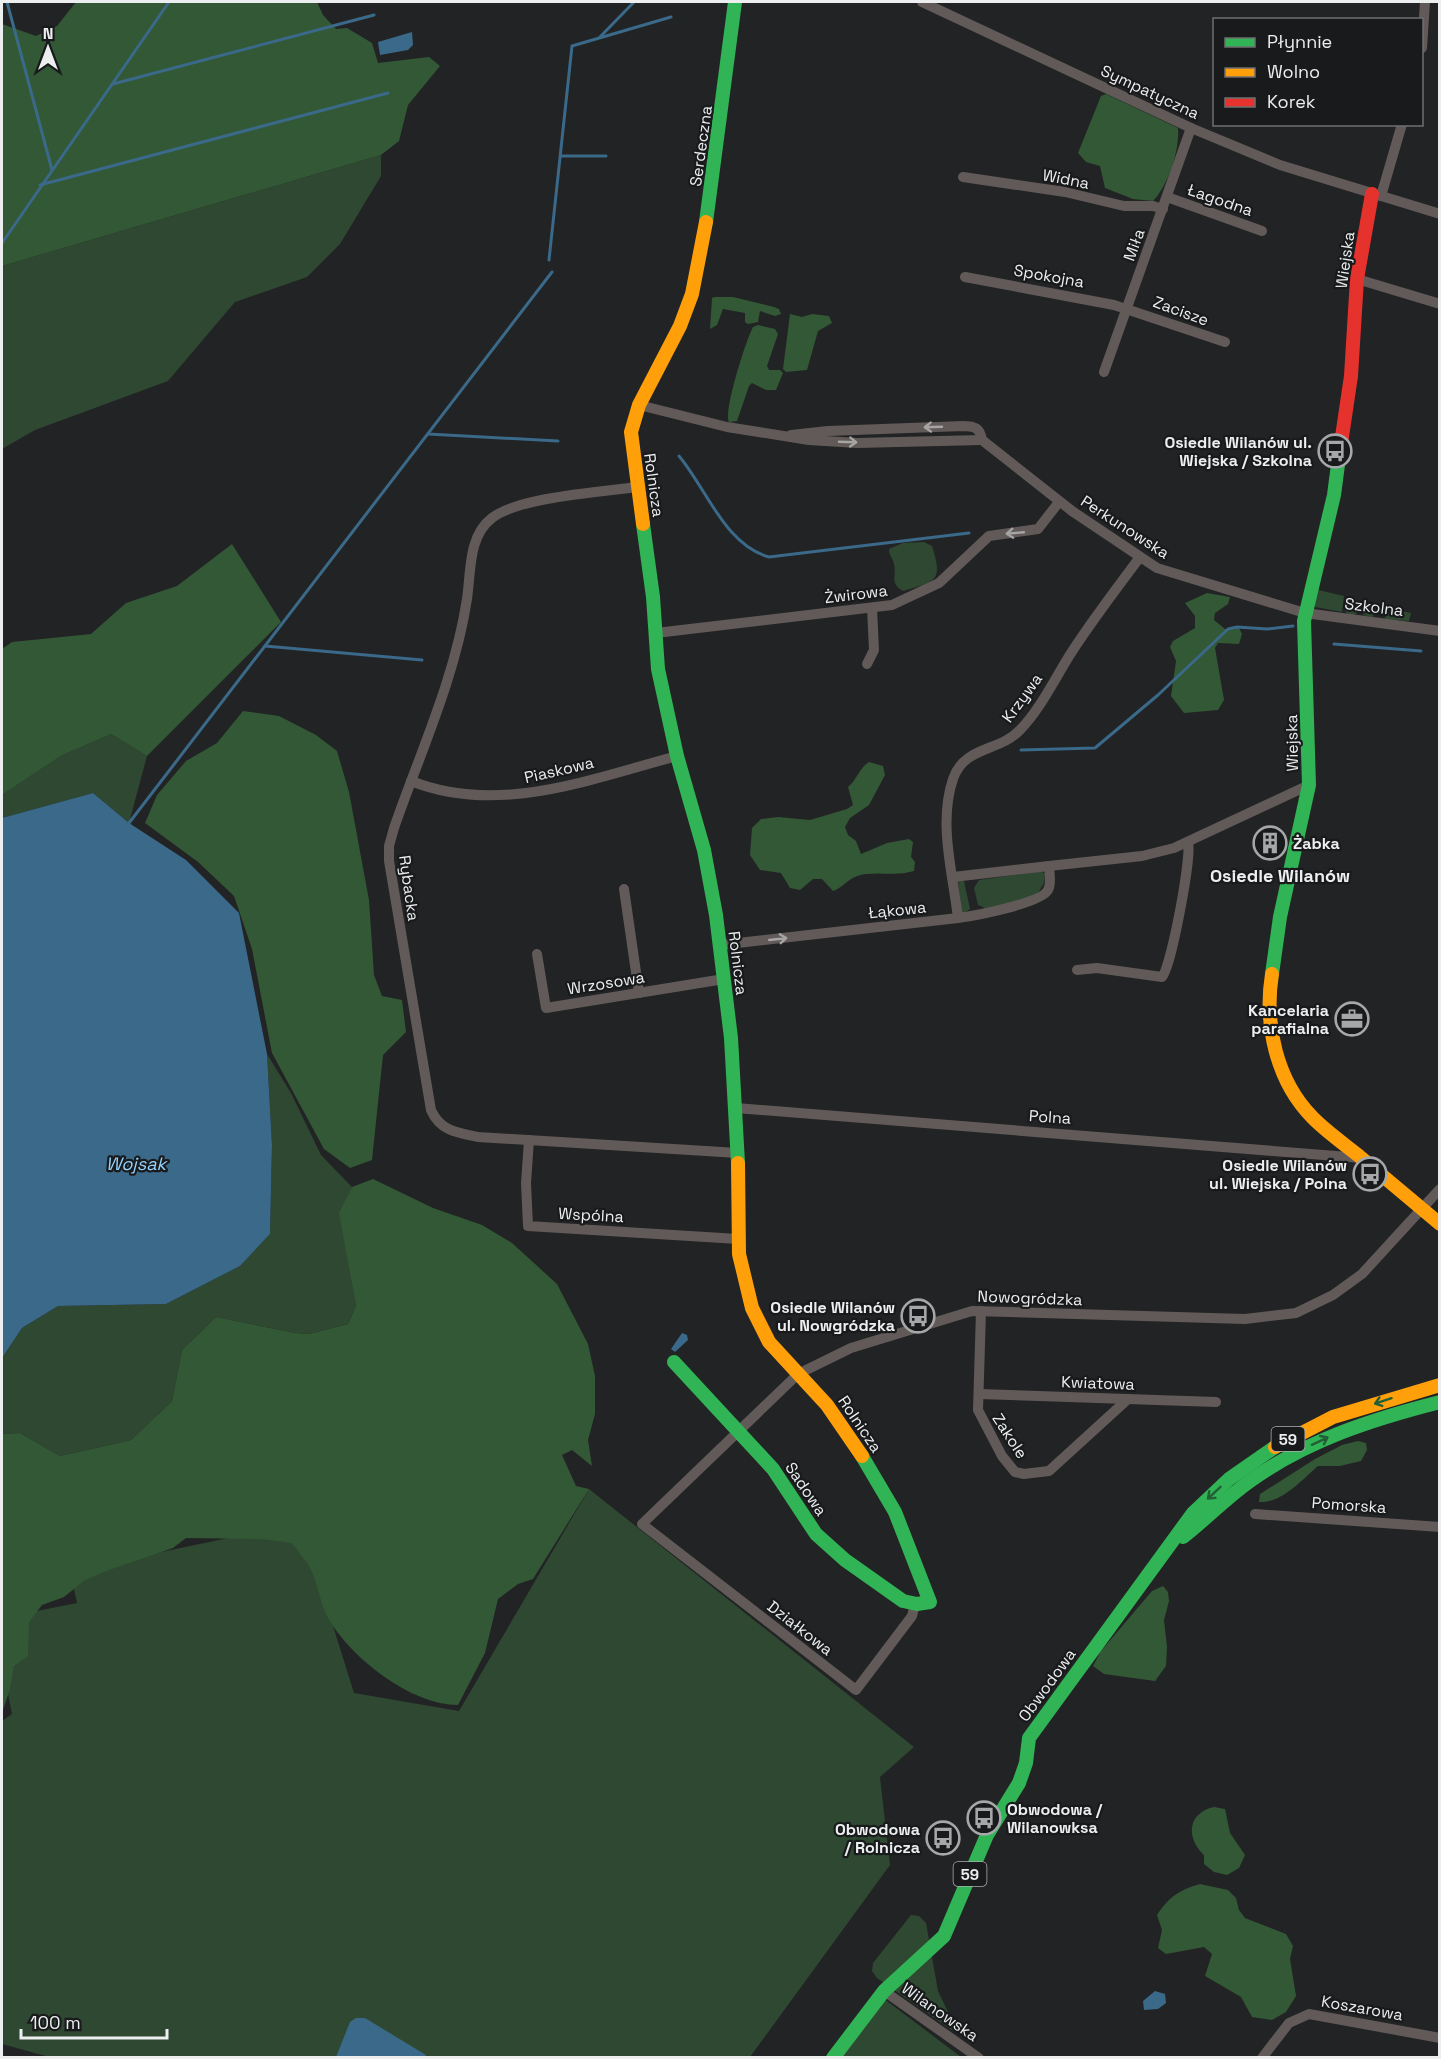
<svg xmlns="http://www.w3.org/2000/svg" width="1441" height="2059" viewBox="0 0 1441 2059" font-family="'Space Grotesk',sans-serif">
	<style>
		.green { fill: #2f4831 }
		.forest { fill: #335836 }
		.water { fill: #3a6989 }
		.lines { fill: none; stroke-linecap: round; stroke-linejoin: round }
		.stream { stroke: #3a6989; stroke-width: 3 }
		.street { stroke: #615a58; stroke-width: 10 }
		.fast { stroke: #30b455; stroke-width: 14 }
		.slow { stroke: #ff9f0a; stroke-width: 14 }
		.jam { stroke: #e5322d; stroke-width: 14 }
		.oneway { stroke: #a6a4a4 }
		.oneway2 { stroke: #235f36 }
		.labels { text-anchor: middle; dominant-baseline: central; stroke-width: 4.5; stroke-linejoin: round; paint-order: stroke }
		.shield { fill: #181a1c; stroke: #acaeb0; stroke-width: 1.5 }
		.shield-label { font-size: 15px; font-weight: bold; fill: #eceeef }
		.street-label { font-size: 16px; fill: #eceeef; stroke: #181a1c }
		.poi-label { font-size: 16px; font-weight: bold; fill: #eceeef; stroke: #181a1c; text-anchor: end }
		.neighbourhood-label { font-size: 18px; font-weight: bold; fill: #eceeef; stroke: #181a1c }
		.water-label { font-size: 18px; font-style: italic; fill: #94d1fc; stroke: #181a1c }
	</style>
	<rect width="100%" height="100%" fill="#222324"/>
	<g class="green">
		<polygon points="381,155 381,176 340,244 307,277 235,302 168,381 35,430 2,449 2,266"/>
		<path d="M924 542 932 546C943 581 937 581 903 591 889 583 897 576 894 564 893 558 889 556 889 549L903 543Z"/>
		<polygon points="1314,589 1344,596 1342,612 1315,607"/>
		<circle cx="1352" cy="607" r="8"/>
		<polygon points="1365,602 1376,605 1373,617 1363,615"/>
		<polygon points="1387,608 1411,613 1409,621 1385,619"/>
		<polygon points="111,734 147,756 129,823 93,793 2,818 2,795 61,756"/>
		<polygon points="1041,871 1045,874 1044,883 1037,895 987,909 978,905 974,888 979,880"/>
		<polygon points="958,881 964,881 970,909 962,914"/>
		<polygon points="267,1054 291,1093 321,1155 352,1187 340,1213 356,1306 348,1324 309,1334 295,1333 216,1317 182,1350 172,1401 131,1440 60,1456 20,1433 2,1434 2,1358 22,1328 58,1306 166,1304 240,1266 270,1234 272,1145"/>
		<polygon points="589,1489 914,1747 880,1777 890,1865 750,2057 53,2058 2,2044 2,1721 12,1714 2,1664 2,1618 77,1603 70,1571 301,1523 354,1693 459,1711"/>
		<polygon points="911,1915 919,1916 926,1923 938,1991 955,2027 953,2031 877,1978 872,1971 873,1963"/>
		<polygon points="875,1992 961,2057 827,2058"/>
	</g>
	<g class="forest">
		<polygon points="76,2 317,2 323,15 336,29 347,28 372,43 378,63 429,57 440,66 408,105 399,141 381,155 2,266 2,24 36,36 57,26"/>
		<path d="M1106 94 1178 128C1180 150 1168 186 1153 201L1133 199 1105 188 1100 166 1086 162 1078 153 1101 96Z"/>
		<polygon points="715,297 733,297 774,307 779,309 781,314 775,316 760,311 758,322 748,324 745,322 745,313 723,309 717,325 710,329 712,298"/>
		<polygon points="790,314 802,317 812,314 829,316 832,323 818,331 807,370 786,372 783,369"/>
		<path d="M758 325 775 329 778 334 767 366 769 370H780L783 373 776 390H766L752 383 749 386 737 421 729 422C723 412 746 340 753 327Z"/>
		<polygon points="232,544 281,622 147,756 111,734 61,756 2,795 2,649 12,642 91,634 126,603 177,586"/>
		<polygon points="1207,593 1230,597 1228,604 1215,613 1214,620 1225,629 1239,628 1242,634 1239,644 1218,643 1215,648 1224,700 1218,710 1184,713 1171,696 1176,661 1170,647 1173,641 1195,628 1195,616 1185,603"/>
		<polygon points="243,711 279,716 316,735 337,751 349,792 369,900 374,975 382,996 402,1000 406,1032 383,1055 372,1160 350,1168 324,1149 272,1053 252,949 234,896 198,862 145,823 157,795 186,761 217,743"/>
		<path d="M869 762 883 766 885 775 869 805 850 818 845 827 848 835 856 841 861 854 887 843 909 839 913 842 911 857 915 862 914 871C897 876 883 872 866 874 848 876 845 887 833 891L822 879H813L800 890 790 888 781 873 760 870 750 855 752 828 761 819 778 817 810 820 847 809 853 805 848 787C857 780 859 768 869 762Z"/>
		<path d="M373 1179 433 1208 482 1225 512 1243 557 1284 588 1344 595 1376V1414L588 1440 592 1466 572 1450 562 1455 576 1486 589 1489 533 1579 518 1584 498 1599 485 1653 458 1705C411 1705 351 1658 328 1618 319 1602 318 1581 309 1566 304 1558 297 1551 292 1543L262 1539 186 1538 173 1548 109 1570 85 1580 64 1597 42 1605 29 1622 28 1656 14 1666 10 1689 2 1713V1434L20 1433 60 1456 131 1440 172 1401 182 1350 216 1317 295 1333 309 1334 348 1324 356 1306 339 1213 352 1187Z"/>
		<path d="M1358 1441 1366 1443 1367 1450 1361 1461 1340 1466H1318C1303 1479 1281 1504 1259 1502L1260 1494 1315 1459 1342 1445Z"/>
		<polygon points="1163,1586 1168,1592 1169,1601 1164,1620 1167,1647 1166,1666 1155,1681 1104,1674 1093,1666 1101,1651 1152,1591"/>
		<path d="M1214 1807 1225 1809 1230 1833 1245 1855 1239 1868 1227 1875 1214 1872 1204 1864V1855C1186 1838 1187 1813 1214 1807Z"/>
		<path d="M1200 1884 1228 1890 1236 1898 1239 1910 1245 1918 1286 1934 1293 1946 1290 1959 1296 1996 1286 2012 1272 2020 1252 2017 1241 1997 1205 1976 1212 1954 1204 1947 1166 1954 1158 1948 1162 1930 1157 1915C1169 1897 1179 1890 1200 1884Z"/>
	</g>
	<g class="water">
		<polygon points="412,32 413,45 408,50 380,55 378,42"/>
		<polygon points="93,793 129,823 186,860 239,913 267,1054 272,1145 270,1234 240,1266 166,1304 58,1306 22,1328 2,1358 2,818"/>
		<polygon points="682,1333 687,1335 688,1340 675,1352 671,1349"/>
		<polygon points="1155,1991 1165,1994 1166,2003 1158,2009 1144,2010 1143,2001"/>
		<polygon points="356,2018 365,2018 426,2055 425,2057 336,2057 350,2022"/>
	</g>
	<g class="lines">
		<g class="stream">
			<polyline points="7,2 52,170"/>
			<polyline points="600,37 634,2"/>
			<polyline points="113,84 374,15"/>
			<polyline points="561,156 606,156"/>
			<polyline points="40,185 388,93"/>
			<polyline points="2,243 169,2"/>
			<polyline points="549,260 572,46 671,17"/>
			<polyline points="428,434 558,441"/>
			<path d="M679 456C706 488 725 545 769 557L969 533"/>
			<polyline points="1334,644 1421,651"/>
			<polyline points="265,646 422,660"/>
			<polyline points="1021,750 1095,748 1158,695 1228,629 1237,627 1267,629 1293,626"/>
			<polyline points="129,823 552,272"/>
		</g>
		<g class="street">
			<polyline points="922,2 1191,128 1280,165 1440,214"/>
			<polyline points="1422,48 1425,2"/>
			<polyline points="963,177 1065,192 1124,206 1153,206 1163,209"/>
			<polyline points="1381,196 1402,124"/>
			<polyline points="1167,197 1262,231"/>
			<polyline points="965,277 1114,305 1225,342"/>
			<polyline points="1357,279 1440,304"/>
			<polyline points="1104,372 1191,128"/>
			<polyline points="639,405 727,427 809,440 857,443 982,440"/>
			<path d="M791 435 828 431 963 426C975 426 980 428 982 440L1072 511 1157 568 1305 613 1440 631"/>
			<path d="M637 487C601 492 519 497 492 518 468 536 471 572 467 599 455 678 420 753 394 828L389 846V861L431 1110C440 1131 458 1133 478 1137L738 1153"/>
			<polyline points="656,633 892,605 939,583 989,536 1038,529 1059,502"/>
			<polyline points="867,664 874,650 872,608"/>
			<path d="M411 781C499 816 590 779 677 756"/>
			<polyline points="953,877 1049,866"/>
			<polyline points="624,889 639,993"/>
			<path d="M958 918C953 874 938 823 953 779 964 746 999 752 1020 730 1042 707 1056 676 1073 650 1094 618 1117 588 1140 557"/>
			<path d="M720 945 958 918C974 916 1042 903 1048 890 1052 883 1049 873 1049 866L1142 856 1174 848 1309 785"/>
			<polyline points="537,954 546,1008 724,979"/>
			<path d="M1077 970 1097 968 1162 977C1171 968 1192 856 1188 842"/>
			<polyline points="736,1108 1361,1158"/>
			<polyline points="529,1140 526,1183 528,1226 738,1239"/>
			<polyline points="981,1311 978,1410 1002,1456 1015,1472 1024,1474 1049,1471 1128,1399"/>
			<polyline points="979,1394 1216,1402"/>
			<polyline points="1255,1514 1440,1527"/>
			<polyline points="915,1604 912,1616 856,1690 642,1524 798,1374 851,1348 972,1311 1245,1319 1296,1313 1333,1295 1362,1274 1440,1189"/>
			<polyline points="884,1991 979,2058"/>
			<polyline points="1262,2058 1289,2023 1309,2014 1440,2038"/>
		</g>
		<g class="fast">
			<polyline points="706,222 735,2"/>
			<polyline points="643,524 653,597 658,669 677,756 704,850 716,915 731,1038 738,1163"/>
			<polyline points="1272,974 1280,917 1309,785 1304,621 1334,495 1339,457"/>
			<polyline points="674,1362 773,1469 816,1534 845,1560 903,1601 917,1604 930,1602 895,1512 862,1456"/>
			<path d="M1183 1537C1206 1519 1226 1498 1250 1481 1307 1440 1373 1419 1440 1402"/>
			<polyline points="833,2058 884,1991 944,1936 987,1835 1019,1783 1026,1763 1029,1738 1193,1513 1229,1479 1275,1447"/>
		</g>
		<g class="slow">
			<polyline points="643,524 631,432 639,405 680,326 692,294 706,222"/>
			<path d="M1272 974C1264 1024 1276 1081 1313 1118 1327 1132 1344 1144 1359 1156 1386 1179 1413 1201 1440 1224"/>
			<polyline points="738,1163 739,1254 752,1308 769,1342 827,1405 862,1456"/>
			<polyline points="1275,1447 1333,1417 1440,1385"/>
		</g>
		<polyline class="jam" points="1339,457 1351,376 1357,279 1372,194"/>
	</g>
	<defs><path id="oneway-shaft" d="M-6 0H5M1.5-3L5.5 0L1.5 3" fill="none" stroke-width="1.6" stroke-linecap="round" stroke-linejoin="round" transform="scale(1.5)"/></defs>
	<g class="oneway">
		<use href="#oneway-shaft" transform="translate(933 427) rotate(178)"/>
		<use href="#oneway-shaft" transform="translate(848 442) rotate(2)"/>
		<use href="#oneway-shaft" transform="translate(1015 533) rotate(175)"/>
		<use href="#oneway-shaft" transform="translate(778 939) rotate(-6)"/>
	</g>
	<g class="oneway2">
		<use href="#oneway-shaft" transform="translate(1383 1401) rotate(162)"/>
		<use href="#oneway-shaft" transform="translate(1320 1441) rotate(-25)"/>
		<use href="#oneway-shaft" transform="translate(1214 1493) rotate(137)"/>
	</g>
	<defs>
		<g id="bus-ring" transform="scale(1.725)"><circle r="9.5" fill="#181a1c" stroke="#a5a7a8" stroke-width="1.5"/><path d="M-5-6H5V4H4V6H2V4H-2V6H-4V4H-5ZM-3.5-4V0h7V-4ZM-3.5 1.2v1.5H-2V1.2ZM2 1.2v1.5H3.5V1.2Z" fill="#a5a7a8"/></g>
		<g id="building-ring" transform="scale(1.725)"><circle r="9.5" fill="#181a1c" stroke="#a5a7a8" stroke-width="1.5"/><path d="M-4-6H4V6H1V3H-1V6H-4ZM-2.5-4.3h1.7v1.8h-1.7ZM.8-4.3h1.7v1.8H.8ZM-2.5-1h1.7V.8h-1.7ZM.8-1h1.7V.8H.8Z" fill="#a5a7a8"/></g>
		<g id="office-ring" transform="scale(1.725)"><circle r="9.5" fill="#181a1c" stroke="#a5a7a8" stroke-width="1.5"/><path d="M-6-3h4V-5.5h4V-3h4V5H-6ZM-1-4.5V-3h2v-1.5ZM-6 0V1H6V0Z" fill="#a5a7a8"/></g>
	</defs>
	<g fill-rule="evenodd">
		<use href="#bus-ring" x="1335" y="451"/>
		<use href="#building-ring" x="1270" y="843"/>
		<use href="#office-ring" x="1352" y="1019"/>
		<use href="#bus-ring" x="1370" y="1174"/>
		<use href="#bus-ring" x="918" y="1316"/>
		<use href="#bus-ring" x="984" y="1818"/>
		<use href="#bus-ring" x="943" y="1838"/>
	</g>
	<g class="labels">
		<g class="shield">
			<rect x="1271.5" y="1427" width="33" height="24" rx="4.5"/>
			<rect x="953.5" y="1862" width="33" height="24" rx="4.5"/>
		</g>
		<g class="shield-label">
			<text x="1288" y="1439">59</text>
			<text x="970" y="1874">59</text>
		</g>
		<g class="street-label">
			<text transform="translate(1150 92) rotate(25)">Sympatyczna</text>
			<text transform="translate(701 146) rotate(-82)">Serdeczna</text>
			<text transform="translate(1066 179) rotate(11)">Widna</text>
			<text transform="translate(1220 200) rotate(19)">Łagodna</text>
			<text transform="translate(1134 245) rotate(-70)">Miła</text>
			<text transform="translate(1345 260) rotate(-82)">Wiejska</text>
			<text transform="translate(1049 276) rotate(10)">Spokojna</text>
			<text transform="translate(1181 311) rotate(20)">Zacisze</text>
			<text transform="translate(654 485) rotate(82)">Rolnicza</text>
			<text transform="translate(1125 527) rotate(33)">Perkunowska</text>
			<text transform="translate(856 594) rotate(-7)">Żwirowa</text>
			<text transform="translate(1374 607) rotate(7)">Szkolna</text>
			<text transform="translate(1022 698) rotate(-54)">Krzywa</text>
			<text transform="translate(1292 743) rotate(-91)">Wiejska</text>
			<text transform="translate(559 770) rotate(-13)">Piaskowa</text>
			<text transform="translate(409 888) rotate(82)">Rybacka</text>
			<text transform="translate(897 910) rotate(-6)">Łąkowa</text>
			<text transform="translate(738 963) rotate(83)">Rolnicza</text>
			<text transform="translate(606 983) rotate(-9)">Wrzosowa</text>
			<text transform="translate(1050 1117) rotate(4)">Polna</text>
			<text transform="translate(591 1215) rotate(3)">Wspólna</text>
			<text transform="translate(1030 1298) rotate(2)">Nowogródzka</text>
			<text transform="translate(1098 1383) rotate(2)">Kwiatowa</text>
			<text transform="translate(860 1424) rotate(56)">Rolnicza</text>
			<text transform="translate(1010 1436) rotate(57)">Zakole</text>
			<text transform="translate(806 1489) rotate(56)">Sadowa</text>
			<text transform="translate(1349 1505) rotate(4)">Pomorska</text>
			<text transform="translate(800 1628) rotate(38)">Działkowa</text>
			<text transform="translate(1047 1685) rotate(-54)">Obwodowa</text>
			<text transform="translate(1362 2008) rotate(10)">Koszarowa</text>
			<text transform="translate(940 2012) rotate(35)">Wilanowska</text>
		</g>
		<g class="poi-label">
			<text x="1312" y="442">Osiedle Wilanów ul.<tspan x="1312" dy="18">Wiejska / Szkolna</tspan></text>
			<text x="1293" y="843" text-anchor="start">Żabka</text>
			<text x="1329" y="1010">Kancelaria<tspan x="1329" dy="18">parafialna</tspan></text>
			<text x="1347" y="1165">Osiedle Wilanów<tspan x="1347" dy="18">ul. Wiejska / Polna</tspan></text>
			<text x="895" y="1307">Osiedle Wilanów<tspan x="895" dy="18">ul. Nowgródzka</tspan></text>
			<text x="1007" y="1809" text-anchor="start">Obwodowa /<tspan x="1007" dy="18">Wilanowksa</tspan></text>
			<text x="920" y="1829">Obwodowa<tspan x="920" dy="18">/ Rolnicza</tspan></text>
		</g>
		<g class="neighbourhood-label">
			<text x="1280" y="875">Osiedle Wilanów</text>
		</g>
		<g class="water-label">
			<text x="136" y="1163">Wojsak</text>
		</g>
	</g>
	<rect width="1441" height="2059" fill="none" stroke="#eceeef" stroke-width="6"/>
	<rect x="1213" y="18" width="210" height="108" fill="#181a1c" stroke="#6d6f70" stroke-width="1.5"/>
	<rect x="1225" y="38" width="30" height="9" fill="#30b455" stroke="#6d6f70" stroke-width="1.5"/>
	<text x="1267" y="48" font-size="18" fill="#eceeef">Płynnie</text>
	<rect x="1225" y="68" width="30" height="9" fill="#ff9f0a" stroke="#6d6f70" stroke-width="1.5"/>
	<text x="1267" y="78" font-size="18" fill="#eceeef">Wolno</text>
	<rect x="1225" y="98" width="30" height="9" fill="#e5322d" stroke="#6d6f70" stroke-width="1.5"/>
	<text x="1267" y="108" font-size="18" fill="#eceeef">Korek</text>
	<g transform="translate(48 48)" stroke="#181a1c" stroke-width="4.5" paint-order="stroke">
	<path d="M0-4.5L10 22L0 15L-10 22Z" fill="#eceeef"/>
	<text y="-9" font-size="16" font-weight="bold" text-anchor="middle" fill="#eceeef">N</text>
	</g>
	<path d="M21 2029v9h146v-9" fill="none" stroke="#eceeef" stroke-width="3"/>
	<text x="30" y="2029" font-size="18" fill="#eceeef" stroke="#181a1c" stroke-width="4.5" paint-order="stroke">100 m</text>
</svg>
